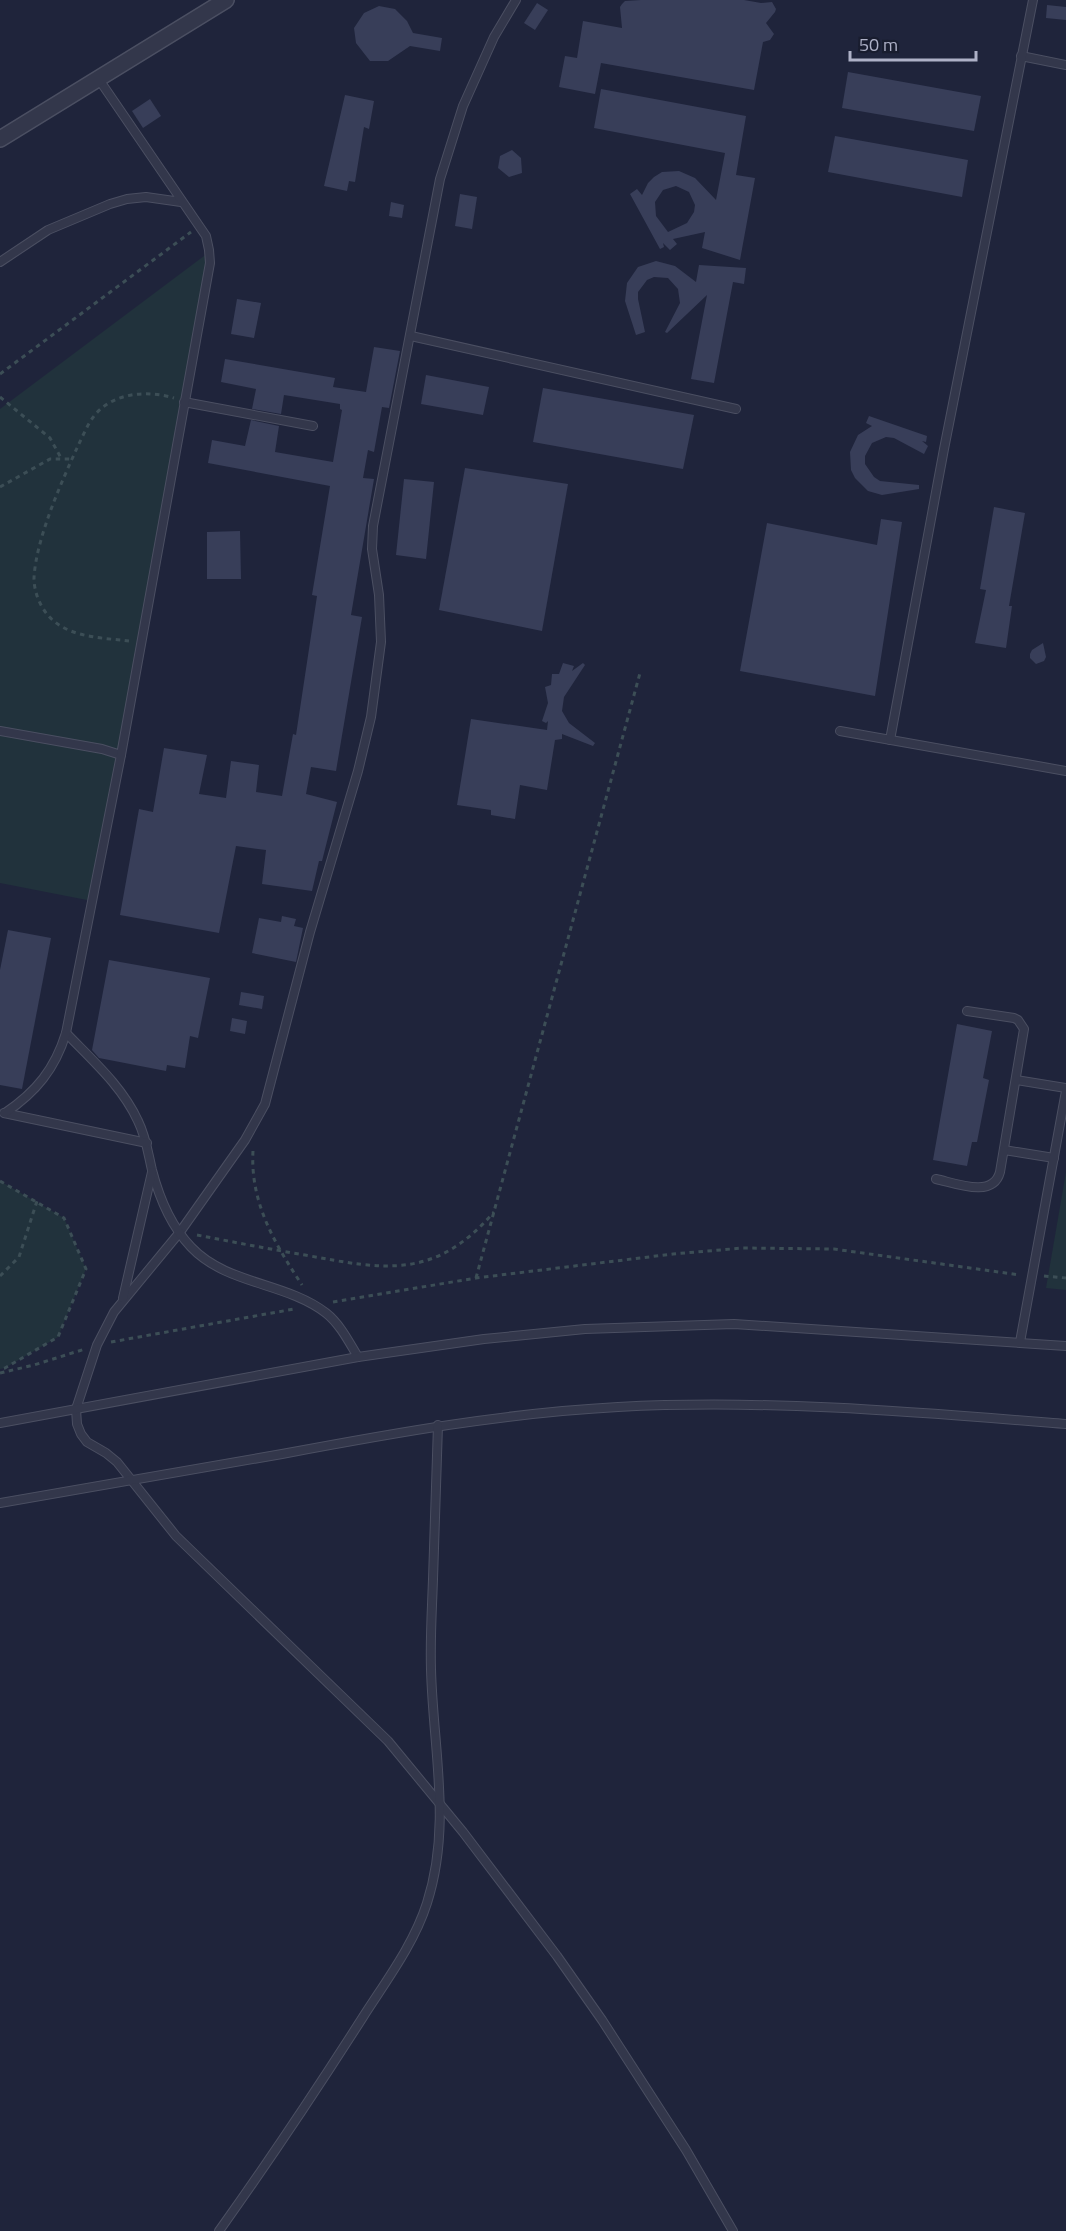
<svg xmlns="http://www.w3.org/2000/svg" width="1066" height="2231" viewBox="0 0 1066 2231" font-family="'Titillium Web',sans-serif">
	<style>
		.green { fill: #21323c }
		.building { fill: #383e59; fill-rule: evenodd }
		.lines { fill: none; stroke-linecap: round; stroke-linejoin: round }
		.service-casing { stroke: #4b4f62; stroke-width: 10 }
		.minor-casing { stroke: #4b4f62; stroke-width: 18 }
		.path { stroke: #3c4e56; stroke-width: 3; stroke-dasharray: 4.5 4.5; stroke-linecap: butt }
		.service { stroke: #33374b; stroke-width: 8 }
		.minor { stroke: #33374b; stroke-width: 15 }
	</style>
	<rect width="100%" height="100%" fill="#1f243b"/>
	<g class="green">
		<polygon points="208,253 92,901 0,883 0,409"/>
		<polygon points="1066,1172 1066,1290 1046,1288"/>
		<polygon points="0,1181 64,1218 86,1269 58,1337 5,1368 0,1369"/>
	</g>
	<g class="building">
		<polygon points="641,0 744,0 761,3 772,2 776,9 775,12 766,23 774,34 770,40 763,42 754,90 601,63 595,94 559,87 565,56 577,58 583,21 622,28 620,7 622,4 625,1"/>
		<polygon points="537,3 548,10 535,30 524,23"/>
		<polygon points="1047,5 1066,7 1066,20 1046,18"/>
		<polygon points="379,6 395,9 407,21 413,33 442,38 440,51 410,46 388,61 370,61 356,43 354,28 364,13"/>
		<polygon points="848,72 981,96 974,131 842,108"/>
		<path d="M601 89 746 116 736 175 755 178 740 260 702 248 705 232 673 239 677 244 670 250 663 243 664 247 660 249 630 194 637 189 642 195 648 183 654 177 662 172 679 171 695 178 716 200 725 153 594 128ZM676 186 689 192 695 205 694 212 687 223 668 232 656 216 655 202 663 190Z"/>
		<polygon points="345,95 374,101 369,129 364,127 355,182 349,181 347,191 324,186"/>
		<polygon points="150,99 161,116 143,128 132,111"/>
		<polygon points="835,136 968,160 962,197 828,172"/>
		<polygon points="512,150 521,158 522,173 509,177 498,168 500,156"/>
		<polygon points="460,194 477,197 472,229 455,226"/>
		<polygon points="391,202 404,205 402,218 389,216"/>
		<polygon points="656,261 675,266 696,282 699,265 746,268 744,284 733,282 714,383 691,379 707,295 667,333 665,332 680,303 678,289 668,278 654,277 647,280 638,292 638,299 645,332 636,335 625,301 627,283 638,267"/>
		<polygon points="237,299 261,303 254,338 231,334"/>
		<polygon points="374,347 400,351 389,408 382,407 374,452 368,450 363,478 374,479 351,615 362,617 336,771 311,767 306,794 337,802 322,861 319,861 312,891 262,884 266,850 236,846 219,933 120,915 139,809 153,812 164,748 207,755 199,794 226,798 231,761 259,765 256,792 282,796 293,734 296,735 317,596 312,595 330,486 208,463 212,440 245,446 251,420 279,426 275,452 333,462 342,410 340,409 340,404 284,395 281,414 252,409 256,389 221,382 225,359 335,378 333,387 366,392"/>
		<polygon points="426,375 489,387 483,415 421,404"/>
		<polygon points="543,388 694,415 683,469 533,442"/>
		<polygon points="869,416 927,436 926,442 922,441 928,446 924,454 894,438 886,437 872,443 865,456 865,464 874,477 880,481 919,485 919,489 882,495 868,491 855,478 851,470 850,452 858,435 872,426 866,423"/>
		<polygon points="465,468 568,484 542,631 439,610"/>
		<polygon points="404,479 434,482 426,559 396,555"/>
		<polygon points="994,507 1025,513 1009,606 1012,606 1006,648 975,643 986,590 980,589"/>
		<polygon points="881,519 902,522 875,696 740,671 767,523 877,545"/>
		<polygon points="240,531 241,579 207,579 207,532"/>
		<polygon points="1043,643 1046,657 1044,661 1036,664 1030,658 1030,654 1032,650"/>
		<polygon points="563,663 574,666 572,671 583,663 585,665 564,697 562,711 569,723 595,743 593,746 562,734 562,739 555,740 547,790 520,785 515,819 491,815 491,810 457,805 471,719 547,730 548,721 546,723 542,721 548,703 545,687 551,685 552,674 559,674"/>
		<polygon points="282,916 296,919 294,926 303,928 296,962 252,953 259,918 281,922"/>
		<polygon points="8,930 51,938 22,1089 0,1085 0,970"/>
		<polygon points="109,960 210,978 198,1038 190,1036 185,1068 167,1065 166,1071 99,1058 92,1050"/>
		<polygon points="241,992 264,996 262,1009 239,1005"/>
		<polygon points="232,1018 247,1021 245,1034 230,1031"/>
		<polygon points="957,1024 992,1031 983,1078 989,1080 977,1142 972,1142 967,1166 933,1160"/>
	</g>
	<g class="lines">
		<g class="service-casing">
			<g id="service">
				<polyline points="516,0 494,37 463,106 440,179 373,526 372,549 379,595 381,642 371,717 358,771 310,932 265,1104 245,1140 180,1232 114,1312 97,1345 76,1409 77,1424 81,1434 87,1442 106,1453 117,1462 176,1536 388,1741 463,1832 557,1956 602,2020 686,2150 733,2231"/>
				<polyline points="1021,56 1066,65"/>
				<polyline points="0,262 48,230 110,204 127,199 146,197 181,202"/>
				<polyline points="411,336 736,409"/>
				<polyline points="184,402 313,426"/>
				<polyline points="0,731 102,749 121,755"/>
				<polyline points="840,731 1066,771"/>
				<polyline points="890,740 944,449 1033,0"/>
				<path d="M66 1033C92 1060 122 1086 138 1121 146 1137 148 1153 152 1170 159 1197 171 1226 191 1247 227 1285 286 1282 326 1313 340 1324 349 1342 358 1357"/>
				<polyline points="1016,1080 1066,1088"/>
				<polyline points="4,1113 147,1143"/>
				<path d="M5 1113C36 1092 55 1069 66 1033L121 755 210 263 209 250 206 236 98 78"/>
				<polyline points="1004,1150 1054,1158"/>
				<path d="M936 1179C955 1183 993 1199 1000 1172L1024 1029 1018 1020 1014 1018 967 1011"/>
				<polyline points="123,1298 152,1172"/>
				<polyline points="1020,1342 1066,1091"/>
				<polyline points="0,1423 358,1357 484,1339 585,1329 734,1324 1066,1346"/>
				<path d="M0 1503C94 1487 188 1471 282 1454 394 1433 505 1413 618 1407 767 1399 917 1412 1066 1424"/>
				<path d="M219 2231C269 2161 317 2089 363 2017 386 1981 414 1944 427 1903 452 1825 433 1749 431 1669 430 1639 432 1609 433 1579 435 1528 436 1476 438 1425"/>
			</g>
		</g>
		<g class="minor-casing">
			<polyline id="minor" points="0,139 226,0"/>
		</g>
		<g class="path">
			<polyline points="0,374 191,232"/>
			<polyline points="0,397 50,438 61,458"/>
			<polyline points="0,487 50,459 72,459"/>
			<path d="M129 641C105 638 75 638 55 622 42 612 34 594 34 578 36 539 61 483 77 448 82 438 87 425 94 416 113 392 148 390 174 398"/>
			<path d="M253 1151C250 1203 275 1244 302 1285"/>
			<polyline points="0,1181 64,1218 86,1269 58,1337 5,1368 0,1369"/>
			<path d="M197 1235C233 1242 269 1249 305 1255 385 1270 435 1280 494 1212"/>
			<polyline points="0,1276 19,1257 37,1201"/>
			<polyline points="1044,1276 1066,1278"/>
			<polyline points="476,1278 640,673"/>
			<polyline points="333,1302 476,1278 673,1254 743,1248 834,1249 1020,1275"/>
			<polyline points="111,1342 294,1309"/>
			<polyline points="0,1373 34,1365 85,1349"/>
		</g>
		<use href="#service" class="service"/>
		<use href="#minor" class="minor"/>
	</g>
	<path d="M850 51v9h126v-9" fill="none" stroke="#aeb1c7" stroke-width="3"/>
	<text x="859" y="51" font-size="18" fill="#aeb1c7" stroke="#191d2f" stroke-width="4.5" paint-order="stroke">50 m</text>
</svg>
